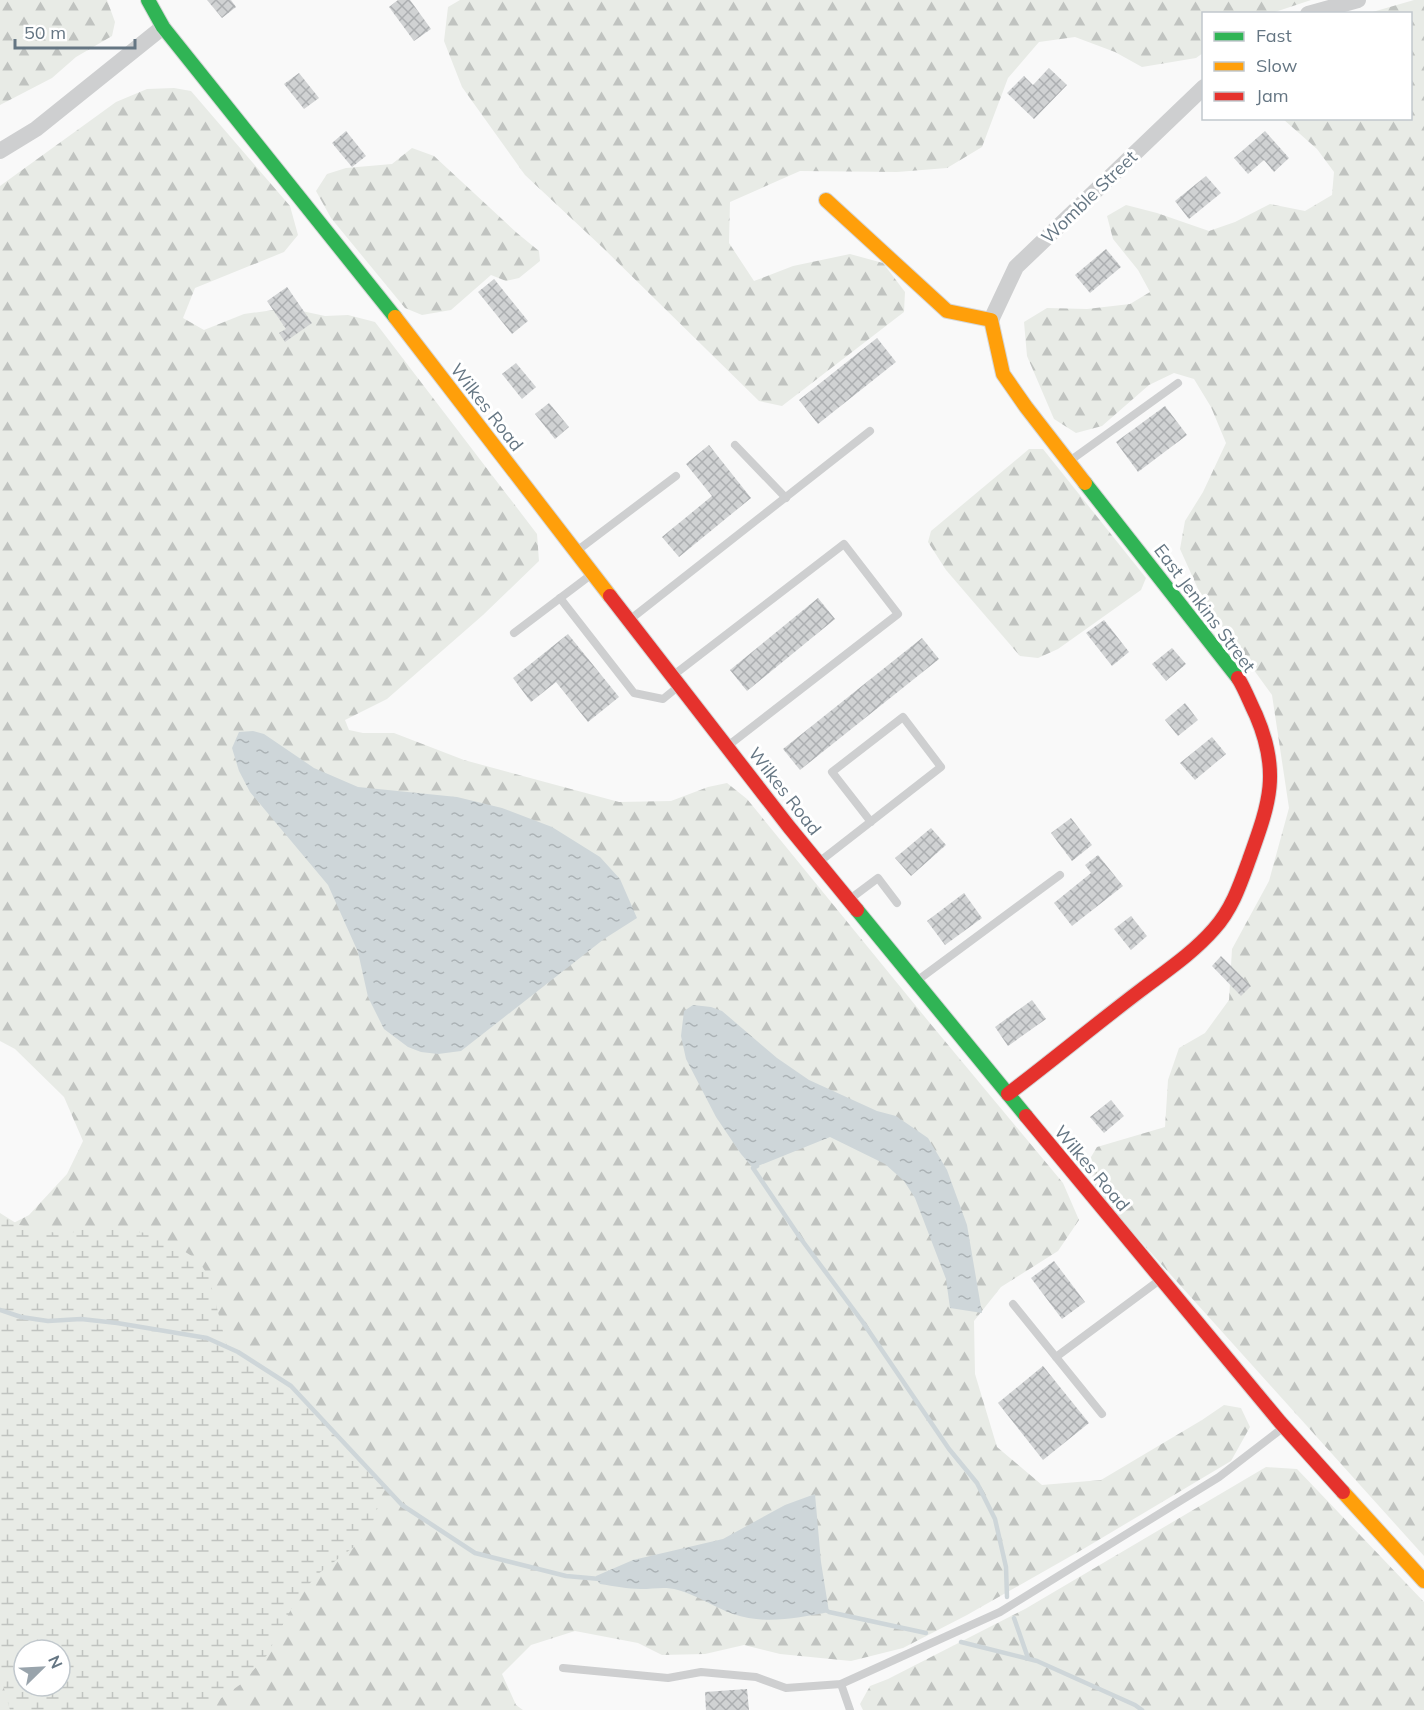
<svg xmlns="http://www.w3.org/2000/svg" width="1424" height="1710" viewBox="0 0 1424 1710" font-family="Mulish,sans-serif">
	<style>
		.forest { fill: url(#forest-firs); fill-rule: evenodd }
		.wetland { fill: url(#wetland-marsh); fill-rule: evenodd }
		.water { fill: url(#water-ripples) }
		.lines { fill: none; stroke-linecap: round; stroke-linejoin: round }
		.stream { stroke: #ced6d9; stroke-width: 4.5 }
		.building { fill: url(#building-cross-hatch) }
		.fast-casing { stroke: #d5d6d7; stroke-width: 16 }
		.slow-casing { stroke: #d5d6d7; stroke-width: 16 }
		.jam-casing { stroke: #d5d6d7; stroke-width: 16 }
		.lane { stroke: #cecfd0; stroke-width: 8 }
		.street { stroke: #cecfd0; stroke-width: 16 }
		.fast { stroke: #30b455; stroke-width: 14 }
		.slow { stroke: #ff9f0a; stroke-width: 14 }
		.jam { stroke: #e5322d; stroke-width: 14 }
		.labels { text-anchor: middle; dominant-baseline: central; stroke-width: 6; stroke-linejoin: round; paint-order: stroke }
		.street-label { font-size: 18px; fill: #657683; stroke: #fff }
	</style>
	<defs>
		<pattern id="forest-firs" width="22" height="20" patternUnits="userSpaceOnUse" patternTransform="scale(1.5)"><rect width="22" height="20" fill="#e8ebe6"/><path d="M5 1l3.5 6h-7zM16 11l3.5 6h-7z" fill="#c0c3c0"/></pattern>
		<pattern id="wetland-marsh" width="20" height="14" patternUnits="userSpaceOnUse" patternTransform="scale(1.5)"><rect width="20" height="14" fill="#e8ebe6"/><path d="M1 5h8M5 5V1M11 12h8M15 12V8" fill="none" stroke="#c0c3c0"/></pattern>
		<pattern id="water-ripples" width="26" height="14" patternUnits="userSpaceOnUse" patternTransform="scale(1.5)"><rect width="26" height="14" fill="#ced6d9"/><path d="M2 4q2-2 4 0t4 0M15 11q2-2 4 0t4 0" fill="none" stroke="#abb2b5"/></pattern>
		<pattern id="building-cross-hatch" width="8" height="8" patternUnits="userSpaceOnUse" patternTransform="scale(1.5)"><rect width="8" height="8" fill="#d0d2d3"/><path d="M0 0l8 8M0 8l8-8" fill="none" stroke="#acafb1"/></pattern>
	</defs>
	<rect width="100%" height="100%" fill="#f9f9f9"/>
	<g class="forest">
		<polygon points="0,0 107,0 115,22 112,36 76,57 52,78 0,105"/>
		<polygon points="460,0 1311,0 1272,13 1204,14 1203,53 1196,58 1142,67 1115,52 1075,37 1039,42 1008,78 982,147 947,168 897,172 800,171 730,202 729,243 754,281 793,266 850,254 883,263 905,292 904,312 782,406 759,401 602,247 525,175 462,87 444,41 448,7"/>
		<polygon points="1414,0 1424,0 1424,1556 1098,1194 1088,1162 1097,1147 1165,1127 1168,1080 1179,1048 1205,1033 1229,1000 1232,949 1269,881 1289,808 1272,695 1203,600 1180,549 1185,521 1203,492 1226,443 1211,407 1194,379 1174,373 1149,385 1102,426 1076,433 1054,419 1027,356 1024,322 1047,308 1087,309 1130,304 1150,292 1138,270 1113,239 1107,216 1126,205 1157,213 1209,231 1235,222 1270,204 1305,211 1332,195 1334,172 1317,149 1283,119 1410,118 1410,14 1369,13"/>
		<path d="M174 88 191 91 290 206 298 235 284 252 195 288 183 318 204 330 244 314 288 308 325 316 348 315 375 322 537 534 539 561 483 615 387 699 345 720 349 730 363 733H394L464 760 619 802 671 801 708 787 727 783 747 799 929 1022 1063 1183 1079 1220 1058 1251 1001 1287 974 1321 975 1374 997 1447 1042 1485 1101 1480 1202 1420 1224 1405 1241 1408 1250 1427 1231 1461 1085 1548 967 1615 903 1648 851 1661 780 1654 744 1645 705 1654 662 1655 638 1643 575 1631 531 1645 502 1674 516 1705 523 1710H0V1230L29 1215 67 1174 83 1141 64 1097 15 1049 0 1041V186L116 102 147 89ZM24 1650H60V1686H24Z"/>
		<polygon points="412,148 434,156 517,233 539,251 540,261 519,278 506,281 491,275 451,310 422,315 405,308 331,218 316,191 327,174 346,168 392,164"/>
		<polygon points="1029,449 1043,449 1146,578 1141,590 1058,649 1038,658 1020,656 946,570 928,542 931,531"/>
		<polygon points="1266,1467 1297,1469 1424,1602 1424,1710 863,1710 860,1704 870,1686 888,1679 1025,1609"/>
	</g>
	<path class="wetland" d="M0 1213 19 1225 65 1235 89 1227 157 1234 198 1260 209 1277 227 1347 291 1386 384 1487 372 1526 359 1543 318 1574 297 1598 267 1655 241 1684 204 1710H10L0 1674ZM24 1650H60V1686H24Z"/>
	<g class="water">
		<polygon points="253,731 264,734 314,768 358,787 457,797 502,808 552,827 600,857 620,879 637,918 604,939 461,1051 438,1054 421,1052 408,1047 384,1029 368,997 358,952 328,885 250,792 239,771 232,748 239,732"/>
		<polygon points="693,1005 711,1007 722,1011 777,1058 809,1080 877,1111 896,1116 928,1138 947,1170 967,1225 982,1313 950,1308 946,1279 915,1198 904,1181 885,1164 830,1137 753,1168 741,1154 716,1117 686,1059 681,1036 684,1011"/>
		<path d="M815 1494 821 1562 829 1612C797 1618 765 1625 733 1614 714 1607 697 1595 678 1590 665 1586 654 1589 641 1589 628 1589 614 1586 600 1584L596 1579V1576L633 1560 723 1539 785 1505Z"/>
	</g>
	<g class="lines">
		<g class="stream">
			<polyline points="757,1166 753,1168 801,1239 862,1321 949,1449 977,1483 995,1519 1006,1567 1007,1597"/>
			<polyline points="0,1310 21,1317 48,1321 81,1319 117,1323 207,1338 238,1352 291,1386 402,1505 475,1553 566,1576 600,1579"/>
			<polyline points="826,1610 829,1612 926,1633"/>
			<polyline points="1014,1618 1028,1658"/>
			<polyline points="961,1642 1037,1661 1135,1705 1142,1710"/>
		</g>
	</g>
	<g class="building">
		<polygon points="207,0 231,0 236,7 222,18"/>
		<polygon points="398,0 410,0 431,29 414,41 389,7"/>
		<polygon points="1049,68 1067,85 1034,119 1007,93 1024,76 1033,85"/>
		<polygon points="299,73 319,98 304,109 284,84"/>
		<polygon points="346,131 366,156 352,167 332,143"/>
		<polygon points="1265,131 1289,158 1274,172 1264,160 1248,174 1234,158"/>
		<polygon points="1206,176 1221,193 1189,219 1175,201"/>
		<polygon points="1106,249 1121,267 1090,293 1075,275"/>
		<polygon points="494,279 528,321 512,334 478,292"/>
		<polygon points="287,287 312,323 285,342 279,333 286,329 267,301"/>
		<polygon points="877,338 896,362 818,424 799,400"/>
		<polygon points="516,363 536,387 522,399 502,374"/>
		<polygon points="549,403 569,427 555,439 535,414"/>
		<polygon points="1165,406 1187,435 1138,472 1116,442"/>
		<polygon points="709,445 751,498 679,557 662,537 712,496 686,464"/>
		<polygon points="818,598 835,619 747,691 730,670"/>
		<polygon points="1104,620 1129,652 1112,666 1086,633"/>
		<polygon points="568,634 619,697 588,722 556,682 531,702 513,678"/>
		<polygon points="922,638 939,659 800,770 783,749"/>
		<polygon points="1172,648 1186,664 1166,681 1152,664"/>
		<polygon points="1185,703 1198,720 1178,736 1165,720"/>
		<polygon points="1212,737 1226,754 1195,780 1180,763"/>
		<polygon points="1071,818 1092,845 1072,861 1051,833"/>
		<polygon points="931,828 946,845 911,876 895,858"/>
		<polygon points="1098,855 1123,886 1072,926 1054,903 1091,873 1085,865"/>
		<polygon points="964,893 982,918 945,945 927,921"/>
		<polygon points="1131,916 1147,936 1131,950 1114,929"/>
		<polygon points="1221,956 1251,986 1241,996 1212,966"/>
		<polygon points="1032,1000 1046,1019 1008,1046 995,1027"/>
		<polygon points="1111,1100 1124,1116 1104,1133 1090,1117"/>
		<polygon points="1054,1261 1085,1302 1062,1319 1031,1278"/>
		<polygon points="1043,1366 1089,1423 1043,1460 998,1403"/>
		<polygon points="747,1689 749,1710 706,1710 705,1692"/>
	</g>
	<g class="lines">
		<g class="fast-casing">
			<g id="fast">
				<polyline points="148,0 163,27 395,317"/>
				<polyline points="1085,483 1238,678"/>
				<polyline points="857,910 1026,1116"/>
			</g>
		</g>
		<g class="slow-casing">
			<g id="slow">
				<polyline points="826,200 947,311 991,320 1003,374 1026,407 1085,483"/>
				<polyline points="395,317 610,596"/>
				<polyline points="1343,1492 1424,1581"/>
			</g>
		</g>
		<g class="jam-casing">
			<g id="jam">
				<polyline points="610,596 789,827 857,910"/>
				<path d="M1008 1094C1053 1060 1096 1024 1141 990 1166 971 1193 953 1214 929 1232 909 1240 885 1249 860 1269 804 1281 773 1256 715 1250 703 1245 689 1238 678"/>
				<polyline points="1026,1116 1280,1422 1343,1492"/>
			</g>
		</g>
		<g class="lane">
			<polyline points="735,445 786,498"/>
			<polyline points="1071,460 1178,383"/>
			<polyline points="578,550 676,476"/>
			<polyline points="560,598 634,693 663,699 679,686"/>
			<polyline points="632,618 870,431"/>
			<polyline points="514,633 592,574"/>
			<polyline points="675,674 844,544 898,614 729,745"/>
			<polyline points="819,862 941,767 903,717 832,772 871,822"/>
			<polyline points="850,899 878,878 897,903"/>
			<polyline points="918,980 1060,875"/>
			<polyline points="1013,1304 1102,1414"/>
			<polyline points="1056,1357 1161,1279"/>
			<polyline points="563,1668 668,1678 701,1672 756,1677 786,1688 841,1684 1000,1612 1219,1477 1284,1427"/>
			<polyline points="841,1684 850,1710"/>
		</g>
		<g class="street">
			<polyline points="1308,14 1358,0"/>
			<polyline points="0,151 36,129 163,27"/>
			<polyline points="991,320 1016,267 1204,87"/>
		</g>
		<use href="#fast" class="fast"/>
		<use href="#slow" class="slow"/>
		<use href="#jam" class="jam"/>
	</g>
	<g class="labels">
		<g class="street-label">
			<text transform="translate(1089 197) rotate(-44)">Womble Street</text>
			<text transform="translate(487 407) rotate(52)">Wilkes Road</text>
			<text transform="translate(1205 608) rotate(53)">East Jenkins Street</text>
			<text transform="translate(785 791) rotate(52)">Wilkes Road</text>
			<text transform="translate(1092 1168) rotate(50)">Wilkes Road</text>
		</g>
	</g>
	<rect x="1202" y="12" width="210" height="108" fill="#ffffff" stroke="#c1c8cd" stroke-width="1.5"/>
	<rect x="1214" y="32" width="30" height="9" fill="#30b455" stroke="#c1c8cd" stroke-width="1.5"/>
	<text x="1256" y="42" font-size="18" fill="#657683">Fast</text>
	<rect x="1214" y="62" width="30" height="9" fill="#ff9f0a" stroke="#c1c8cd" stroke-width="1.5"/>
	<text x="1256" y="72" font-size="18" fill="#657683">Slow</text>
	<rect x="1214" y="92" width="30" height="9" fill="#e5322d" stroke="#c1c8cd" stroke-width="1.5"/>
	<text x="1256" y="102" font-size="18" fill="#657683">Jam</text>
	<g transform="translate(42 1668) rotate(66)"><circle r="28" fill="#ffffff" stroke="#c1c8cd" stroke-width="1.5"/>
	<path d="M0-4.5L10 22L0 15L-10 22Z" fill="#99a4ac"/>
	<text y="-9" font-size="16" font-weight="bold" text-anchor="middle" fill="#657683">N</text>
	</g>
	<path d="M15 39v9h120v-9" fill="none" stroke="#657683" stroke-width="3"/>
	<text x="24" y="39" font-size="18" fill="#657683" stroke="#ffffff" stroke-width="4.5" paint-order="stroke">50 m</text>
</svg>
